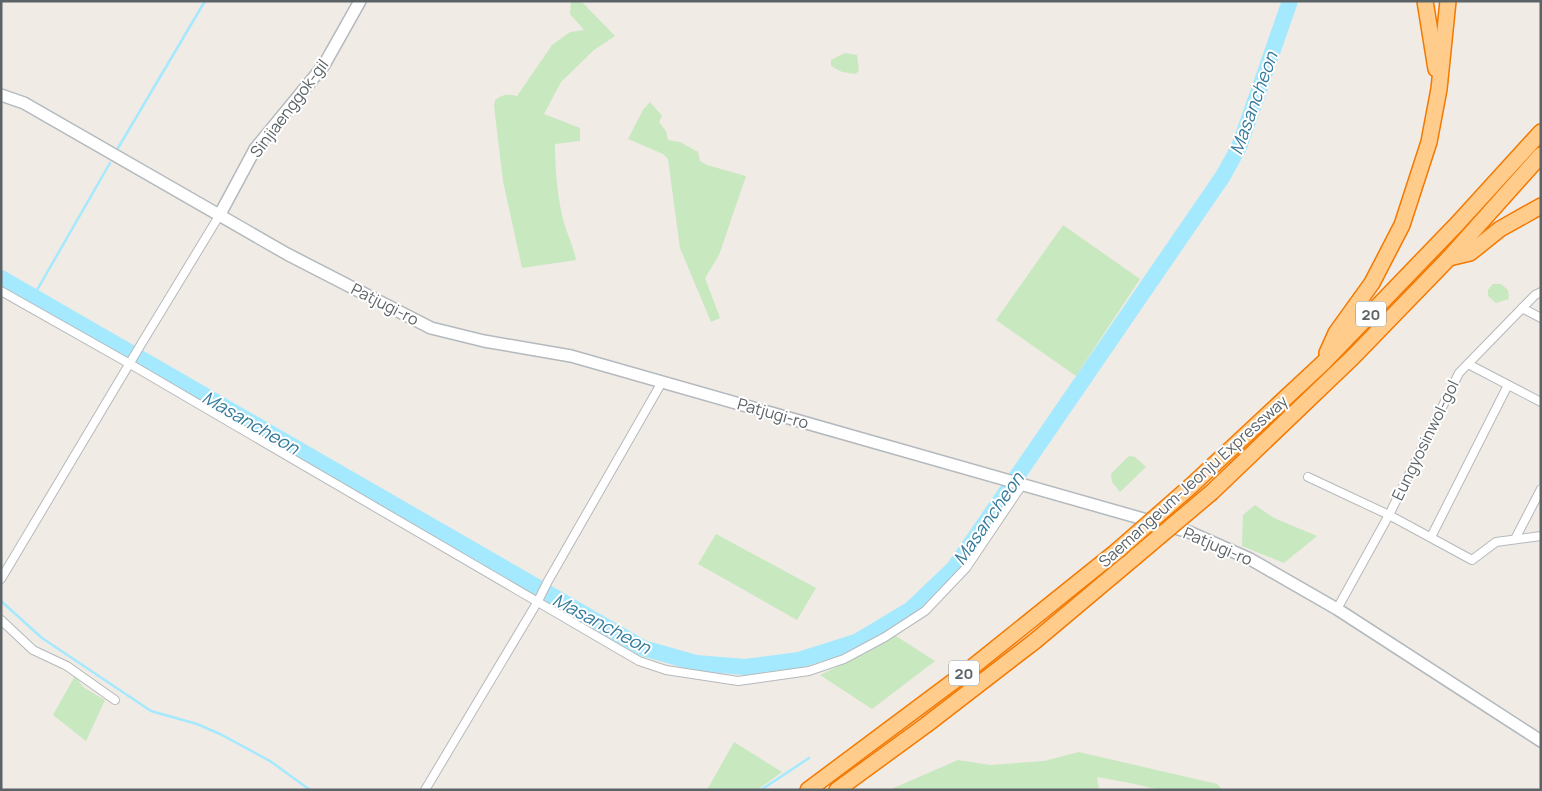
<svg xmlns="http://www.w3.org/2000/svg" width="1542" height="791" viewBox="0 0 1542 791" font-family="Manrope,sans-serif">
	<style>
		.green { fill: #c8e8c0 }
		.lines { fill: none; stroke-linecap: round; stroke-linejoin: round }
		.stream { stroke: #a5e9ff; stroke-width: 2.5 }
		.river { stroke: #a5e9ff; stroke-width: 16 }
		.street-casing { stroke: #b5b9bc; stroke-width: 10 }
		.secondary-casing { stroke: #b3b9bd; stroke-width: 14 }
		.highway-casing { stroke: #f47900; stroke-width: 18 }
		.street { stroke: #fff; stroke-width: 8 }
		.secondary { stroke: #fff; stroke-width: 11 }
		.highway { stroke: #ffcc8c; stroke-width: 15 }
		.highway-bridge-casing { stroke: #f47900; stroke-width: 18; stroke-linecap: butt }
		.highway-bridge { stroke: #ffcc8c; stroke-width: 15 }
		.labels { text-anchor: middle; dominant-baseline: central; stroke-width: 4; stroke-linejoin: round; paint-order: stroke }
		.shield { fill: #fff; stroke: #8d9294; stroke-width: 1 }
		.shield-label { font-size: 15px; font-weight: bold; fill: #5c6366 }
		.street-label { font-size: 16px; fill: #5c6366; stroke: #fff }
		.water-label { font-size: 18px; font-style: italic; fill: #357b9c; stroke: #fff }
	</style>
	<rect width="100%" height="100%" fill="#f0ebe5"/>
	<g class="green">
		<path d="M573 1H581L615 36 594 50 561 82 544 114 580 128V141L555 144C555 168 557 192 562 215 565 230 573 244 576 260L522 268 503 181 494 106 495 100C503 94 508 94 517 96L552 45 570 32 584 30 570 14 571 2Z"/>
		<polygon points="845,53 857,55 859,71 855,74 842,72 831,66 831,60"/>
		<polygon points="650,102 662,116 659,122 666,131 668,140 680,142 698,152 700,161 707,165 746,176 719,255 705,278 720,318 711,322 680,248 668,159 663,154 628,139 643,110"/>
		<polygon points="1063,225 1140,279 1076,376 996,320"/>
		<polygon points="1493,284 1501,284 1508,290 1509,299 1496,303 1488,296 1488,290"/>
		<polygon points="1129,456 1135,457 1146,467 1120,492 1112,482 1111,474"/>
		<polygon points="1255,505 1274,518 1317,536 1284,563 1242,546 1243,515"/>
		<polygon points="716,534 816,588 797,620 698,564"/>
		<polygon points="896,636 935,661 872,709 820,675 854,659"/>
		<polygon points="75,676 83,687 105,700 86,741 53,715"/>
		<polygon points="734,742 782,772 757,790 707,790"/>
		<polygon points="1079,752 1217,784 1223,790 1160,790 1135,784 1097,777 1099,790 889,790 958,760 990,765 1044,761"/>
	</g>
	<g class="lines">
		<g class="stream">
			<polyline points="118,148 205,1"/>
			<polyline points="33,297 110,163"/>
			<polyline points="1,601 42,638 151,711 197,724 220,734 270,761 310,790"/>
			<polyline points="761,790 809,758"/>
		</g>
		<polyline class="river" points="1,278 643,648 696,663 745,667 799,660 856,642 911,609 954,568 1223,176 1239,147 1290,1"/>
		<g class="street-casing">
			<g id="street">
				<polyline points="1,291 130,364 639,661 666,670 738,681 809,671 844,659 885,637 925,611 966,568 1022,485"/>
				<polyline points="1522,308 1541,318"/>
				<polyline points="1468,364 1541,402"/>
				<polyline points="1308,477 1389,515 1472,560 1496,542 1541,536"/>
				<polyline points="1431,537 1508,385"/>
				<polyline points="1515,539 1541,489"/>
				<polyline points="1,579 140,346 219,216"/>
				<polyline points="1337,609 1389,515 1459,373 1535,295 1541,292"/>
				<polyline points="1,620 33,650 67,666 115,700"/>
				<polyline points="425,790 538,601 548,581 662,382"/>
			</g>
		</g>
		<g class="secondary-casing">
			<g id="secondary">
				<polyline points="1,95 24,103 287,254 431,328 484,341 571,356 1189,532 1250,559 1337,609 1541,741"/>
				<polyline points="219,216 255,149 324,65 360,1"/>
			</g>
		</g>
		<g class="highway-casing">
			<g id="highway">
				<polyline points="1425,1 1436,69"/>
				<polyline points="1449,258 1470,253 1500,229 1541,206"/>
				<polyline points="1327,353 1336,333 1372,283 1402,225 1429,142 1439,89 1448,1"/>
				<polyline points="1191,486 1323,363 1457,224 1541,132"/>
				<polyline points="1212,492 1353,357 1449,258 1541,155"/>
				<polyline points="808,790 970,669 1117,551"/>
				<polyline points="837,790 926,725 1035,641 1135,557"/>
			</g>
		</g>
		<use href="#street" class="street"/>
		<use href="#secondary" class="secondary"/>
		<use href="#highway" class="highway"/>
		<g class="highway-bridge-casing">
			<g id="highway-bridge">
				<polyline points="1117,551 1191,486"/>
				<polyline points="1135,557 1212,492"/>
			</g>
		</g>
		<use href="#highway-bridge" class="highway-bridge"/>
	</g>
	<g class="labels">
		<g class="shield">
			<rect x="1356" y="301.5" width="30" height="25" rx="4"/>
			<rect x="949" y="660.5" width="30" height="25" rx="4"/>
		</g>
		<g class="shield-label">
			<text x="1371" y="314">20</text>
			<text x="964" y="673">20</text>
		</g>
		<g class="street-label">
			<text transform="translate(289 108) rotate(-53)">Sinjiaenggok-gil</text>
			<text transform="translate(385 304) rotate(27)">Patjugi-ro</text>
			<text transform="translate(773 413) rotate(16)">Patjugi-ro</text>
			<text transform="translate(1425 440) rotate(-64)">Eungyosinwol-gol</text>
			<text transform="translate(1193 481) rotate(-42)">Saemangeum-Jeonju Expressway</text>
			<text transform="translate(1218 546) rotate(23)">Patjugi-ro</text>
		</g>
		<g class="water-label">
			<text transform="translate(1253 103) rotate(-70)">Masancheon</text>
			<text transform="translate(251 422) rotate(30)">Masancheon</text>
			<text transform="translate(988 518) rotate(-55)">Masancheon</text>
			<text transform="translate(602 623) rotate(28)">Masancheon</text>
		</g>
	</g>
	<rect width="1542" height="791" fill="none" stroke="#5c6366" stroke-width="5"/>
</svg>
